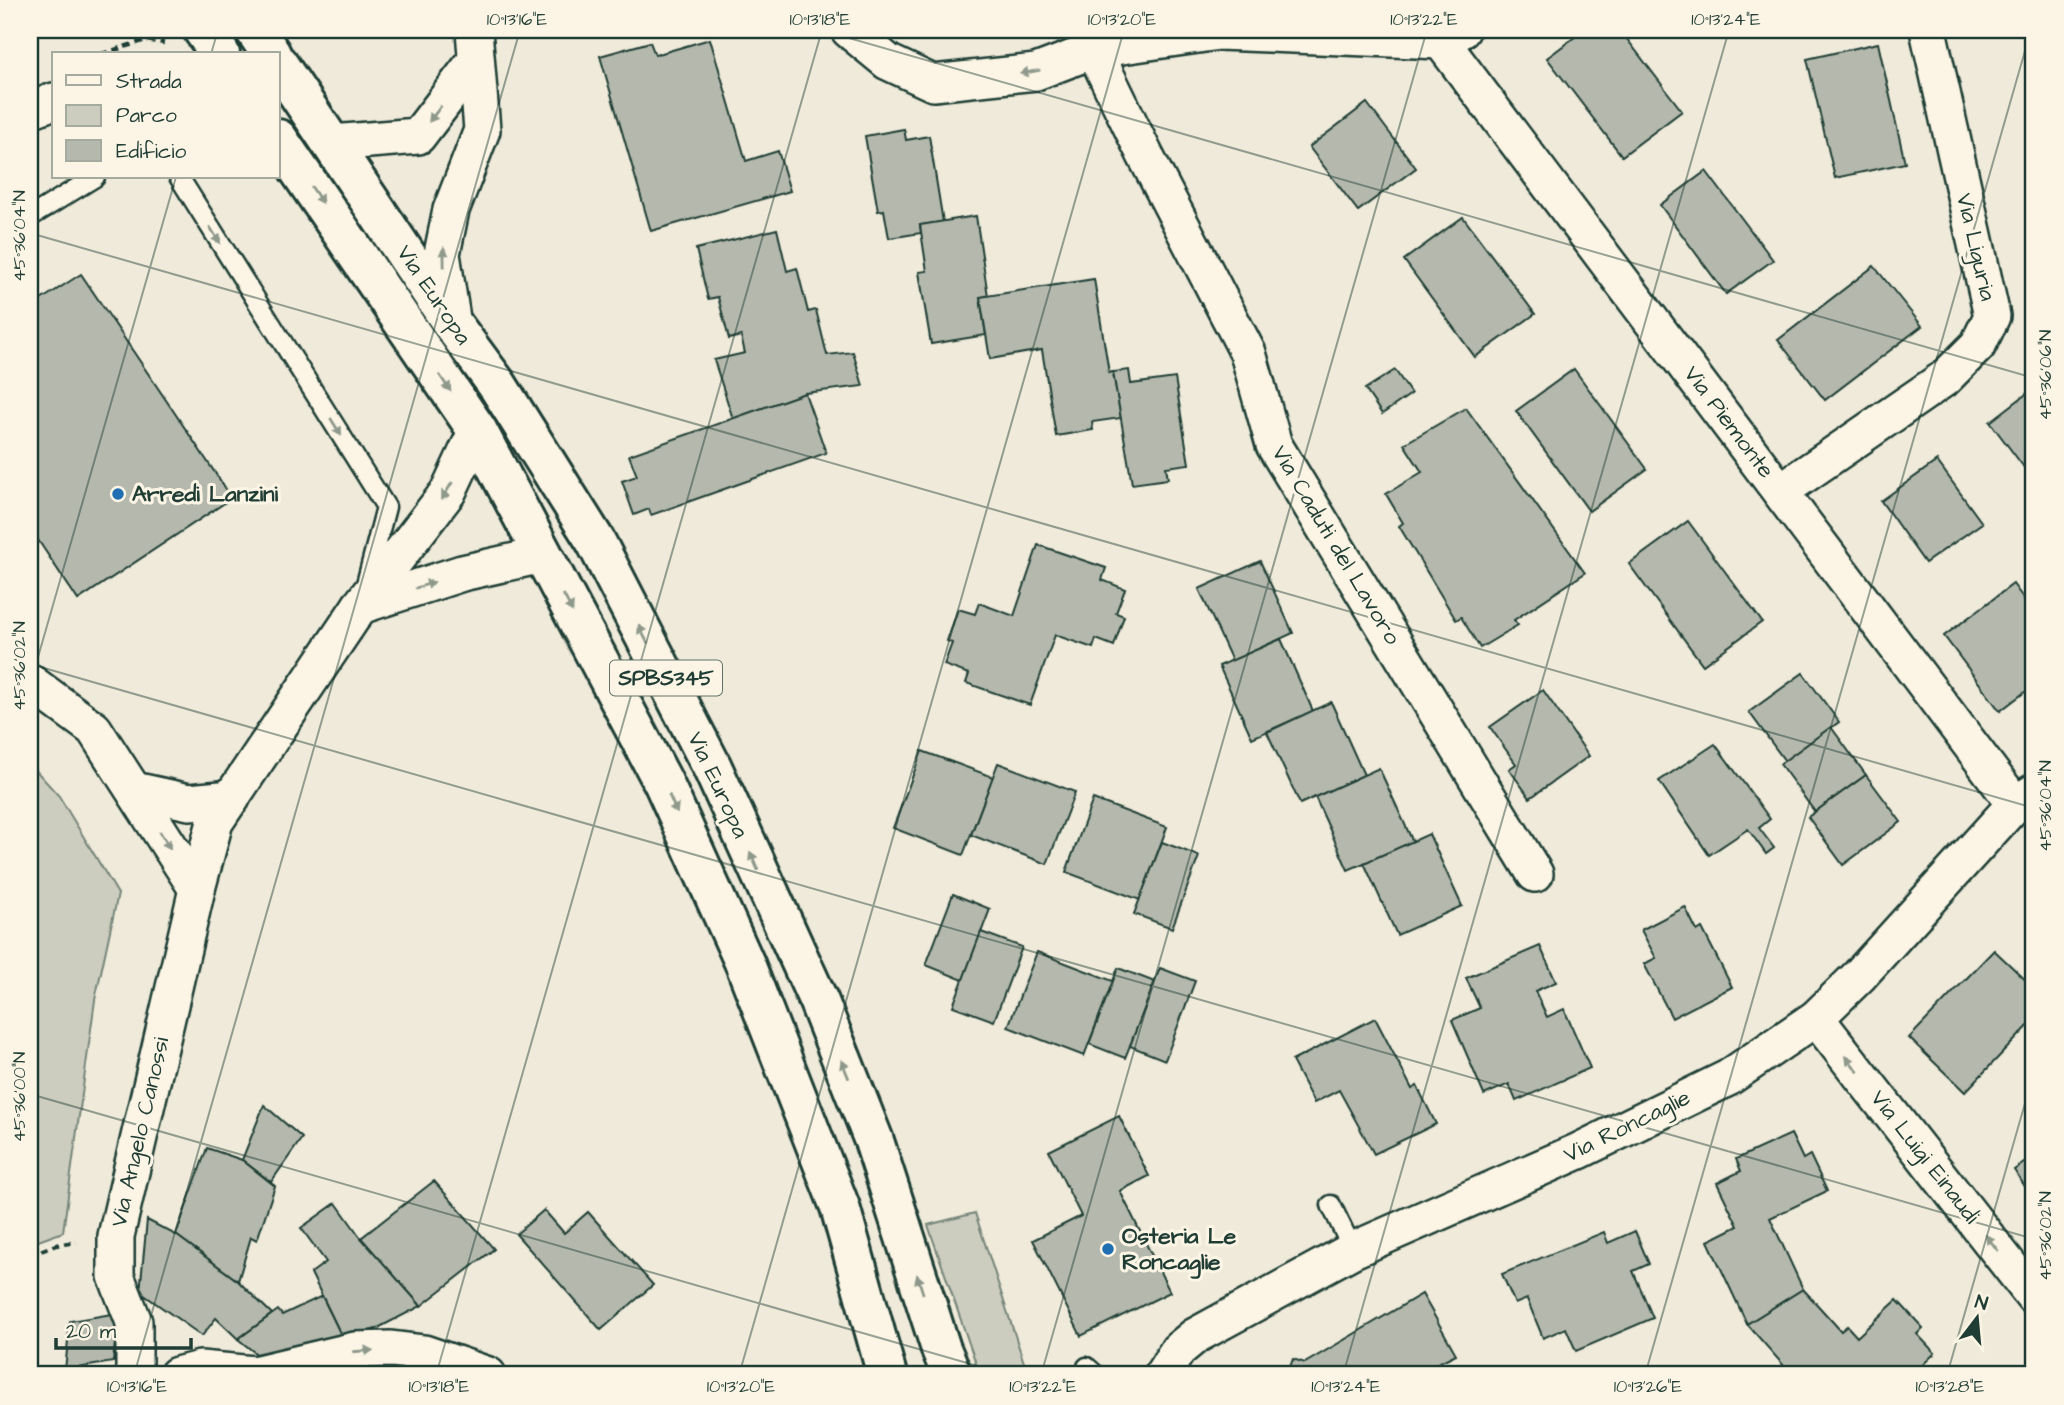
<svg xmlns="http://www.w3.org/2000/svg" width="2064" height="1405" viewBox="0 0 2064 1405" font-family="'Architects Daughter',sans-serif">
	<style>
		.green { fill: #cccdbf; stroke: #76857a; stroke-width: 2 }
		.building { fill: #b5b9ad; stroke: #1f3d34; stroke-width: 2 }
		.lines { fill: none; stroke-linecap: round; stroke-linejoin: round }
		.lane-casing { stroke: #1f3d34; stroke-width: 23 }
		.street-casing { stroke: #1f3d34; stroke-width: 40 }
		.primary-casing { stroke: #1f3d34; stroke-width: 44 }
		.path { stroke: #1f3d34; stroke-width: 4.5; stroke-dasharray: 7 5; stroke-linecap: butt }
		.lane { stroke: #fcf5e5; stroke-width: 18 }
		.street { stroke: #fcf5e5; stroke-width: 35 }
		.primary { stroke: #fcf5e5; stroke-width: 38 }
		.oneway { fill: #8e998c }
		.ticks { fill: none; stroke: #1f3d34; stroke-width: 2; stroke-opacity: 0.45 }
		.poi-dot { fill: #1f6fb2; stroke: #fcf5e5; stroke-width: 2.5 }
		.labels { text-anchor: middle; dominant-baseline: central; stroke-width: 6; stroke-linejoin: round; paint-order: stroke }
		.shield { fill: #fcf5e5; stroke: #617469; stroke-width: 2 }
		.shield-label { font-size: 21px; font-weight: bold; fill: #1f3d34 }
		.street-label { font-size: 23px; fill: #1f3d34; stroke: #fcf5e5 }
		.poi-label { font-size: 23px; font-weight: bold; fill: #1f3d34; stroke: #fcf5e5; text-anchor: start }
		.neatline { fill: none; stroke: #1f3d34; stroke-width: 2.5 }
		.ticks-label { font-size: 18px; text-anchor: middle; fill: #1f3d34 }
	</style>
	<rect width="100%" height="100%" fill="#efeada"/>
	<filter id="ink" filterUnits="userSpaceOnUse"><feTurbulence type="fractalNoise" baseFrequency=".0143" numOctaves="2"/><feDisplacementMap in="SourceGraphic" scale="14" xChannelSelector="R" yChannelSelector="G"/><feConvolveMatrix kernelMatrix="1 2 1 2 8 2 1 2 1" color-interpolation-filters="sRGB"/></filter>
	<g filter="url(#ink)">
		<g class="green">
			<polygon points="30,764 59,796 118,894 95,1000 63,1232 30,1244"/>
			<polygon points="975,1213 1028,1375 980,1375 928,1225"/>
		</g>
		<g class="building">
			<polygon points="1584,30 1620,30 1682,111 1622,156 1547,58"/>
			<polygon points="710,39 746,161 778,151 790,191 651,231 600,56 650,42 655,55"/>
			<polygon points="1878,43 1905,163 1835,178 1807,59"/>
			<polygon points="1367,103 1416,168 1358,211 1309,147"/>
			<polygon points="904,129 906,140 929,136 943,222 920,225 921,233 889,238 884,210 878,211 865,136"/>
			<polygon points="1706,171 1773,260 1726,294 1660,205"/>
			<polygon points="976,216 988,296 980,297 986,335 931,344 919,272 927,271 920,225"/>
			<polygon points="1463,217 1535,314 1475,357 1404,260"/>
			<polygon points="777,229 787,271 797,268 808,312 816,310 827,355 853,352 863,386 805,393 733,419 714,360 745,353 741,336 729,339 718,297 708,299 696,249"/>
			<polygon points="1874,266 1922,326 1825,400 1778,340"/>
			<polygon points="81,274 232,498 78,600 30,528 30,307"/>
			<polygon points="1094,279 1109,373 1113,372 1121,418 1092,422 1093,430 1056,436 1042,350 990,359 980,297"/>
			<polygon points="1574,369 1647,469 1589,511 1516,411"/>
			<polygon points="1129,370 1131,384 1175,378 1189,464 1166,467 1168,479 1132,484 1113,372"/>
			<polygon points="1395,370 1411,394 1382,414 1365,389"/>
			<polygon points="2034,388 2034,477 2032,478 1990,422"/>
			<polygon points="805,393 826,453 651,515 649,509 634,515 622,481 637,476 629,455"/>
			<polygon points="1466,408 1585,573 1514,620 1518,625 1480,648 1461,617 1456,620 1399,526 1403,523 1386,494 1422,472 1404,444"/>
			<polygon points="1937,461 1982,523 1925,563 1881,501"/>
			<polygon points="1688,521 1762,622 1703,665 1629,564"/>
			<polygon points="1038,545 1106,568 1102,580 1125,589 1116,613 1124,616 1114,646 1096,639 1093,648 1055,635 1030,705 966,683 969,674 944,665 952,643 947,641 958,609 975,614 979,603 1014,616"/>
			<polygon points="1260,561 1293,633 1232,661 1199,589"/>
			<polygon points="2013,584 2034,613 2034,685 2000,711 1944,636"/>
			<polygon points="1281,639 1313,711 1252,738 1219,666"/>
			<polygon points="1803,673 1839,722 1785,761 1749,712"/>
			<polygon points="1543,690 1589,756 1530,798 1509,769 1516,764 1490,727"/>
			<polygon points="1331,702 1364,775 1300,804 1267,732"/>
			<polygon points="1831,727 1866,775 1815,812 1780,764"/>
			<polygon points="1715,744 1770,819 1759,828 1774,848 1766,854 1748,829 1709,855 1659,781"/>
			<polygon points="922,751 993,777 963,855 893,828"/>
			<polygon points="998,763 1075,792 1047,864 971,835"/>
			<polygon points="1379,768 1413,842 1348,870 1315,797"/>
			<polygon points="1866,775 1901,822 1843,865 1808,817"/>
			<polygon points="1093,799 1167,827 1140,900 1066,872"/>
			<polygon points="1429,834 1462,906 1397,935 1364,863"/>
			<polygon points="1162,842 1199,856 1172,928 1134,914"/>
			<polygon points="953,894 990,909 963,980 926,965"/>
			<polygon points="1685,907 1697,931 1702,928 1732,987 1672,1018 1644,964 1656,958 1641,930"/>
			<polygon points="981,932 1022,947 994,1021 953,1006"/>
			<polygon points="1540,946 1556,982 1535,991 1547,1017 1564,1009 1590,1068 1516,1101 1509,1084 1484,1095 1452,1020 1480,1008 1466,978"/>
			<polygon points="1994,950 2034,988 2034,1020 1965,1092 1909,1038"/>
			<polygon points="1037,952 1113,981 1084,1056 1008,1027"/>
			<polygon points="1118,968 1155,982 1125,1058 1089,1044"/>
			<polygon points="1160,968 1195,981 1165,1060 1130,1046"/>
			<polygon points="1375,1018 1412,1089 1417,1086 1436,1124 1374,1154 1339,1090 1314,1103 1292,1061"/>
			<polygon points="264,1105 302,1138 271,1182 242,1160"/>
			<polygon points="1119,1116 1149,1176 1120,1191 1170,1292 1081,1336 1033,1240 1081,1216 1049,1151"/>
			<polygon points="1791,1134 1803,1159 1810,1155 1827,1191 1770,1218 1803,1289 1747,1324 1708,1241 1738,1226 1717,1183 1741,1171 1736,1159"/>
			<polygon points="207,1148 242,1160 275,1186 257,1240 251,1237 238,1281 176,1235"/>
			<polygon points="2034,1156 2034,1200 2014,1170"/>
			<polygon points="434,1181 494,1249 421,1306 361,1238"/>
			<polygon points="336,1203 361,1238 421,1306 376,1329 343,1339 311,1273 326,1262 301,1228"/>
			<polygon points="544,1210 564,1233 588,1212 653,1285 601,1330 516,1234"/>
			<polygon points="147,1220 176,1235 238,1281 272,1314 238,1339 216,1318 202,1336 140,1292"/>
			<polygon points="1635,1231 1649,1264 1633,1271 1653,1318 1576,1351 1566,1328 1543,1338 1527,1299 1515,1304 1502,1274 1604,1232 1608,1243"/>
			<polygon points="1803,1289 1841,1331 1847,1326 1857,1337 1897,1300 1923,1328 1917,1334 1935,1353 1912,1375 1838,1375 1829,1365 1817,1375 1792,1375 1747,1324"/>
			<polygon points="1422,1294 1456,1354 1414,1375 1287,1375 1293,1359 1305,1363"/>
			<polygon points="322,1296 343,1339 260,1357 238,1339 278,1310 282,1315"/>
			<polygon points="118,1313 113,1362 65,1370 70,1321"/>
		</g>
		<g class="lines">
			<g class="lane-casing">
				<g id="lane">
					<polyline points="179,177 386,507 366,584"/>
					<polyline points="30,217 95,177"/>
					<polyline points="1331,1205 1353,1250"/>
					<polyline points="1087,1367 1096,1375"/>
				</g>
			</g>
			<g class="street-casing">
				<g id="street">
					<polyline points="849,30 888,62 933,83 1036,72 1094,50 1219,32 1441,41 1462,30"/>
					<polyline points="1441,41 2015,804"/>
					<polyline points="1094,50 1145,155 1248,353 1274,445 1535,874"/>
					<polyline points="30,110 54,101"/>
					<polyline points="332,143 418,136 476,60"/>
					<polyline points="453,325 442,254 451,210 482,130 474,30"/>
					<polyline points="1781,491 1945,378 1978,345 1992,316 1928,30"/>
					<polyline points="360,606 462,573 542,555"/>
					<polyline points="30,682 94,729 197,889"/>
					<polyline points="134,790 189,802 232,798"/>
					<polyline points="1816,1018 2034,1297"/>
					<polyline points="134,1375 134,1322 116,1276 116,1236 197,889 215,822 360,606 448,492 477,430"/>
					<polyline points="177,1375 200,1369 254,1374 355,1350 391,1349 424,1353 488,1375"/>
					<polyline points="1162,1375 1178,1350 1195,1336 1353,1250 1579,1151 1728,1078 1816,1018 1859,976 2015,804 2034,792"/>
				</g>
			</g>
			<g class="primary-casing">
				<g id="primary">
					<polyline points="203,30 220,54"/>
					<polyline points="255,30 271,54"/>
					<polyline points="278,64 453,325 498,386 596,542 712,767 819,1002 874,1141 941,1349 952,1375"/>
					<polyline points="278,139 477,430 663,782 745,964 840,1207 887,1375"/>
				</g>
			</g>
			<g class="path">
				<polyline points="30,53 37,30"/>
				<polyline points="102,54 146,40 164,43"/>
				<polyline points="30,1255 56,1245 76,1242"/>
			</g>
			<use href="#lane" class="lane"/>
			<use href="#street" class="street"/>
			<use href="#primary" class="primary"/>
		</g>
		<defs><path id="oneway-solid" d="M-6-.8H1V-3.2L6.5 0L1 3.2V.8H-6Z" transform="scale(1.75)"/></defs>
		<g class="oneway">
			<use href="#oneway-solid" transform="translate(1030 72) rotate(170)"/>
			<use href="#oneway-solid" transform="translate(435 114) rotate(127)"/>
			<use href="#oneway-solid" transform="translate(317 195) rotate(56)"/>
			<use href="#oneway-solid" transform="translate(215 235) rotate(58)"/>
			<use href="#oneway-solid" transform="translate(444 257) rotate(-91)"/>
			<use href="#oneway-solid" transform="translate(445 383) rotate(56)"/>
			<use href="#oneway-solid" transform="translate(336 427) rotate(58)"/>
			<use href="#oneway-solid" transform="translate(447 491) rotate(121)"/>
			<use href="#oneway-solid" transform="translate(425 585) rotate(-18)"/>
			<use href="#oneway-solid" transform="translate(568 603) rotate(62)"/>
			<use href="#oneway-solid" transform="translate(643 634) rotate(-117)"/>
			<use href="#oneway-solid" transform="translate(673 804) rotate(66)"/>
			<use href="#oneway-solid" transform="translate(165 840) rotate(58)"/>
			<use href="#oneway-solid" transform="translate(754 861) rotate(-114)"/>
			<use href="#oneway-solid" transform="translate(1852 1064) rotate(-128)"/>
			<use href="#oneway-solid" transform="translate(845 1069) rotate(-112)"/>
			<use href="#oneway-solid" transform="translate(1992 1243) rotate(-128)"/>
			<use href="#oneway-solid" transform="translate(920 1284) rotate(-108)"/>
			<use href="#oneway-solid" transform="translate(363 1351) rotate(-4)"/>
		</g>
	</g>
	<path class="ticks" d="M821 30 2034 378M211 54 218 30M30 233 2034 808M30 664 2034 1239M30 685 176 177M30 1094 1009 1375M134 1375 520 30M436 1375 822 30M739 1375 1124 30M1041 1375 1427 30M1343 1375 1729 30M1645 1375 2031 30M1947 1375 2034 1072"/>
	<g class="poi-dot">
		<circle cx="118" cy="494" r="7"/>
		<circle cx="1108" cy="1249" r="7"/>
	</g>
	<g class="labels">
		<rect class="shield" x="610" y="660.5" width="112" height="35" rx="5"/>
		<g class="shield-label">
			<text x="666" y="678">SPBS345</text>
		</g>
		<g class="street-label">
			<text transform="translate(1976 247) rotate(77)">Via Liguria</text>
			<text transform="translate(434 295) rotate(56)">Via Europa</text>
			<text transform="translate(1729 422) rotate(53)">Via Piemonte</text>
			<text transform="translate(1336 545) rotate(59)">Via Caduti del Lavoro</text>
			<text transform="translate(718 785) rotate(65)">Via Europa</text>
			<text transform="translate(1627 1126) rotate(-26)">Via Roncaglie</text>
			<text transform="translate(140 1132) rotate(-77)">Via Angelo Canossi</text>
			<text transform="translate(1925 1157) rotate(52)">Via Luigi Einaudi</text>
		</g>
		<g class="poi-label">
			<text x="132" y="494">Arredi Lanzini</text>
			<text x="1122" y="1236">Osteria Le<tspan x="1122" dy="26">Roncaglie</tspan></text>
		</g>
	</g>
	<rect width="2064" height="1405" fill="none" stroke="#fcf5e5" stroke-width="77"/>
	<rect x="52" y="52" width="228" height="126" fill="#fcf5e5" stroke="#a4ab9e" stroke-width="2"/>
	<rect x="66" y="75" width="35" height="10" fill="#fcf5e5" stroke="#a4ab9e" stroke-width="2"/>
	<text x="116" y="88" font-size="21" fill="#1f3d34">Strada</text>
	<rect x="66" y="105" width="35" height="21" fill="#cccdbf" stroke="#a4ab9e" stroke-width="2"/>
	<text x="116" y="122" font-size="21" fill="#1f3d34">Parco</text>
	<rect x="66" y="140" width="35" height="21" fill="#b5b9ad" stroke="#a4ab9e" stroke-width="2"/>
	<text x="116" y="158" font-size="21" fill="#1f3d34">Edificio</text>
	<g transform="translate(1977 1318) rotate(16)" stroke="#fcf5e5" stroke-width="5" paint-order="stroke">
	<path d="M0-5L12 26L0 18L-12 26Z" fill="#1f3d34"/>
	<text y="-10" font-size="19" font-weight="bold" text-anchor="middle" fill="#1f3d34">N</text>
	</g>
	<path d="M56 1338v10h135v-10" fill="none" stroke="#1f3d34" stroke-width="3.5"/>
	<text x="66" y="1338" font-size="21" fill="#1f3d34" stroke="#fcf5e5" stroke-width="5" paint-order="stroke">20 m</text>
	<rect x="38" y="38" width="1987" height="1328" class="neatline"/>
	<g class="ticks-label">
		<text x="517" y="25">10°13'16"E</text>
		<text x="820" y="25">10°13'18"E</text>
		<text x="1122" y="25">10°13'20"E</text>
		<text x="1424" y="25">10°13'22"E</text>
		<text x="1726" y="25">10°13'24"E</text>
		<text transform="translate(19 236) rotate(-90)" y="6">45°36'04"N</text>
		<text transform="translate(2045 375) rotate(-90)" y="6">45°36'06"N</text>
		<text transform="translate(19 666) rotate(-90)" y="6">45°36'02"N</text>
		<text transform="translate(2045 806) rotate(-90)" y="6">45°36'04"N</text>
		<text transform="translate(19 1097) rotate(-90)" y="6">45°36'00"N</text>
		<text transform="translate(2045 1236) rotate(-90)" y="6">45°36'02"N</text>
		<text x="137" y="1392">10°13'16"E</text>
		<text x="439" y="1392">10°13'18"E</text>
		<text x="741" y="1392">10°13'20"E</text>
		<text x="1043" y="1392">10°13'22"E</text>
		<text x="1346" y="1392">10°13'24"E</text>
		<text x="1648" y="1392">10°13'26"E</text>
		<text x="1950" y="1392">10°13'28"E</text>
	</g>
</svg>
